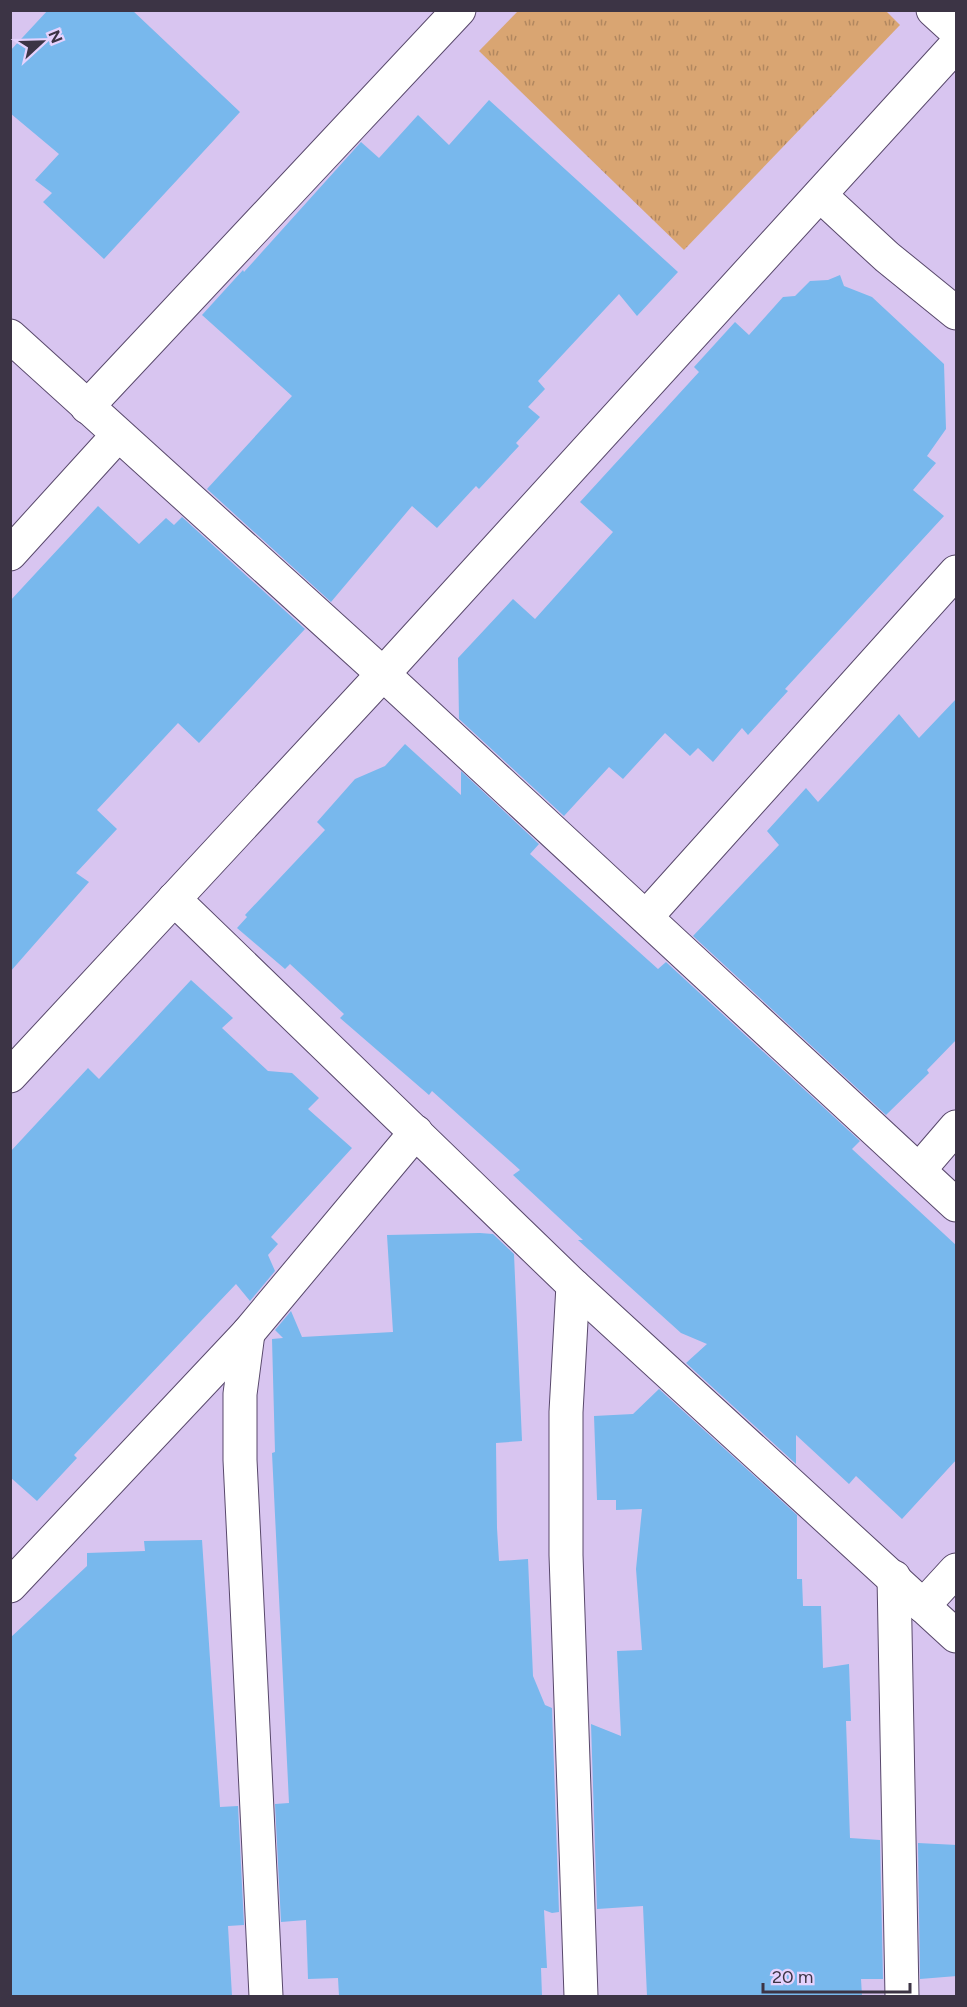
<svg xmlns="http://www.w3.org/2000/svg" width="967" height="2007" viewBox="0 0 967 2007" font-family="Figtree,sans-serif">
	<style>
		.grass { fill: url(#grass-tufts) }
		.building { fill: #78b8ed }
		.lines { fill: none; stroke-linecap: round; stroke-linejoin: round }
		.minor-casing { stroke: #58486b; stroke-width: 35 }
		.minor { stroke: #fff; stroke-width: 33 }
	</style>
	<defs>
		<pattern id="grass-tufts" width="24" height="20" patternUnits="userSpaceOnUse" patternTransform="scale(1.5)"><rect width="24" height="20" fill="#d9a572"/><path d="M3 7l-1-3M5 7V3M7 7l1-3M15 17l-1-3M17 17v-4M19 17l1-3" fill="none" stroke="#b1875f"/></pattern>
	</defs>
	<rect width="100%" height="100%" fill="#d8c5f0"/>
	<polygon class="grass" points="885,10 900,25 684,250 479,51 518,11"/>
	<g class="building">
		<polygon points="48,10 132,10 240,112 104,259 43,202 52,193 35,180 59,154 10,113 10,51"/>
		<polygon points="489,100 678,272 637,316 619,294 538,381 545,389 528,407 540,417 516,443 519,446 479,489 476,486 437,528 412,506 331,602 207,489 292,396 202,315 243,270 244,272 361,142 379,158 418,115 449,145"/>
		<polygon points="840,275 844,286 872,297 944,364 946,429 927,456 936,463 913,490 944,516 785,689 788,691 748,735 742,728 713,762 698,748 690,756 665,733 623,779 609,767 564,816 459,719 458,658 513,599 535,619 613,532 580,502 699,372 694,367 735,322 749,335 783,297 795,296 810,281 828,280"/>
		<polygon points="98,506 139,544 166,518 174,525 182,517 305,629 199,743 178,723 97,810 117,829 76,873 89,882 10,972 10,601"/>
		<polygon points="957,698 957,1039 927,1070 929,1073 886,1115 693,936 779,845 767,831 806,788 818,802 899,714 919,738"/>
		<polygon points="405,744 461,795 461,771 539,844 530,854 658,969 666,962 860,1141 852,1149 957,1246 957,1459 902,1519 856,1476 849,1484 796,1435 796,1464 686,1363 707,1344 681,1333 578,1240 583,1240 513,1175 520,1170 432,1091 429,1095 340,1018 344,1014 290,964 285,969 237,928 247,917 245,915 325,830 317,822 355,779 385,766"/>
		<polygon points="191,980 233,1018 222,1028 268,1071 292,1073 319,1098 308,1109 352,1148 271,1237 278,1244 268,1255 275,1271 250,1301 236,1284 74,1455 77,1458 37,1501 10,1477 10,1152 88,1068 99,1079"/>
		<polygon points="480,1233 493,1234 514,1254 522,1441 496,1443 497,1528 499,1561 528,1559 533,1676 545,1705 552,1708 559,1912 552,1913 544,1910 547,1968 541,1968 542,1996 339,1996 338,1978 308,1979 306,1920 281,1922 275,1804 289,1803 272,1453 275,1452 272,1339 283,1338 275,1330 291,1311 302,1337 393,1332 387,1235"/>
		<polygon points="659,1389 797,1515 797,1579 802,1579 803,1606 821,1606 823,1668 849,1664 851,1721 846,1721 850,1838 880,1840 883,1979 861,1979 862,1996 647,1996 643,1906 597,1909 591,1724 621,1736 617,1651 642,1650 636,1569 642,1509 616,1510 616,1500 597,1500 594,1416 633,1414"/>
		<polygon points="202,1540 220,1807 238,1806 244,1925 228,1926 232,1996 10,1996 10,1638 87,1566 87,1553 145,1551 144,1541"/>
		<polygon points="918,1843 957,1845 957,1976 920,1979"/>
	</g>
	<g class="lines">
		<g class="minor-casing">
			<g id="minor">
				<polyline points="933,10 956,31"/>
				<polyline points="820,195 887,257 956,313"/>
				<polyline points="10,336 383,674 956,1205"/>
				<polyline points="87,407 459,10"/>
				<polyline points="10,554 118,435"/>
				<polyline points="174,899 573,1285 956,1636"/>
				<polyline points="646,917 956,572"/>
				<polyline points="10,1076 383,674 956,45"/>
				<polyline points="919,1170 956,1127"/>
				<polyline points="573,1285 566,1412 566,1555 581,1996"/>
				<polyline points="248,1333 240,1394 240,1460 266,1996"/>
				<polyline points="894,1577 902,1996"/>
				<polyline points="10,1586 248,1333 416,1132"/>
				<polyline points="923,1606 956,1570"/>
			</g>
		</g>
		<use href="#minor" class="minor"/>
	</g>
	<rect width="967" height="2007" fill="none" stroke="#3c3445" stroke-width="24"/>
	<g transform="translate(42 42) rotate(68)" stroke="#e5d2fd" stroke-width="4.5" paint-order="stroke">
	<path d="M0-4.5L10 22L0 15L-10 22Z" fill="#3c3445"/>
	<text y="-9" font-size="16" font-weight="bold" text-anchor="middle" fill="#3c3445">N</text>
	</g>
	<path d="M763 1983v9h147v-9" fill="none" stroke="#3c3445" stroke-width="3"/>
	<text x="772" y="1983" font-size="18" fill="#3c3445" stroke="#e5d2fd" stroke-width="4.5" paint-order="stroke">20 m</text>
</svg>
